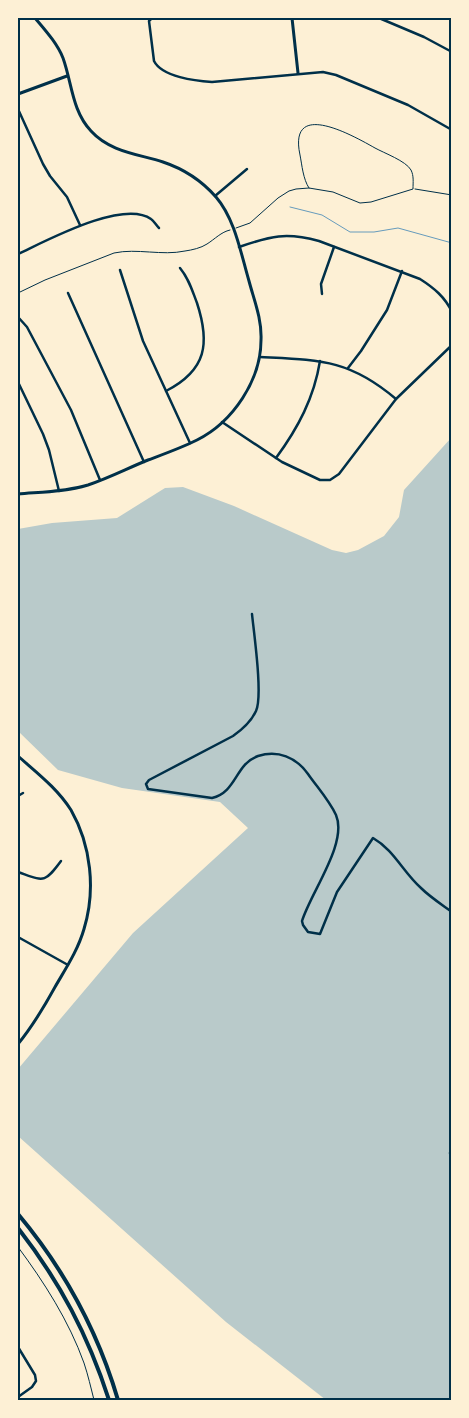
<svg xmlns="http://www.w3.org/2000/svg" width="469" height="1418" viewBox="0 0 469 1418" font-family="'Sofia Sans Condensed',sans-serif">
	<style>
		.green { fill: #b9caca }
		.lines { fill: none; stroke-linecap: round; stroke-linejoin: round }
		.stream { stroke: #669bbc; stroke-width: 1 }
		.path { stroke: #003049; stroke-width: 1 }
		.service { stroke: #003049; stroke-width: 1 }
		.minor { stroke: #003049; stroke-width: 2.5 }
		.tertiary { stroke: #003049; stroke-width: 3 }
		.primary { stroke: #003049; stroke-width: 4 }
		.neatline { fill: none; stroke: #003049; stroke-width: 2 }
	</style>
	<rect width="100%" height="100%" fill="#fdf0d5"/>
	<polygon class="green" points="451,438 451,1400 326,1400 226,1322 18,1136 18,1069 133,933 248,828 220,802 122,788 58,770 18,731 18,529 52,523 117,518 165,488 183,487 234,506 332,550 346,553 358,550 384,536 399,517 404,490"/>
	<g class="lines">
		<polyline class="stream" points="290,207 322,215 350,232 374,232 398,228 452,243"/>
		<g class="path">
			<polyline points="415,189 452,195"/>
			<path d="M18 293 45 280 114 253C137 248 162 256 185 251 192 250 201 248 207 244 215 239 221 232 230 230"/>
			<path d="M18 1247C44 1282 69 1321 84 1363 88 1375 91 1388 94 1400"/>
		</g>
		<path class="service" d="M236 228 250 223 278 198 289 191 296 189 309 188 333 192 360 203 371 202 413 189C413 182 414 176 411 170 406 161 384 153 375 148 352 135 288 99 300 155 302 165 303 179 309 188"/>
		<g class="minor">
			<path d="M152 18 149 21 154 61C162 77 196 81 212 82L323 72 336 75 408 105 452 130"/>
			<polyline points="379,18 424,37 452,52"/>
			<polyline points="18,109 43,164 50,176 67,197 80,225"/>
			<polyline points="215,196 247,169"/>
			<path d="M239 247C271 236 286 232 319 241L420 279C434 288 445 297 452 312"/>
			<path d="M18 254C46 241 123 199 151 219 154 221 156 225 159 228"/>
			<polyline points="120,270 143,341 190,443"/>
			<polyline points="68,293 144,462"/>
			<polyline points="322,294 321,284 334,247"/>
			<polyline points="18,317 27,327 71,410 100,480"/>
			<path d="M260 357C319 360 349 359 396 399"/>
			<polyline points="348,368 361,351 387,310 402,271"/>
			<polyline points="18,382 43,434 49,450 59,491"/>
			<path d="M166 391C207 370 210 343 197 303 192 290 189 279 180 268"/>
			<polyline points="222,422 282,462 320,480 330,480 339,474 396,399 452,345"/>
			<path d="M276 458C298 428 314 398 320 361"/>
			<path d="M252 614C254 634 263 696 256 711 251 722 243 729 233 736L149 780 146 784 148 789 212 798C237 792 235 764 258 756 278 750 296 757 308 774 317 787 329 800 336 815 348 843 311 892 302 921L303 925 308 932 320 934 337 892 373 838C394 850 403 872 421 888 430 897 441 904 452 912"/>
			<polyline points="18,796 23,793"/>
			<path d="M18 872C44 881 44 884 61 861"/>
			<polyline points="18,937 68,965"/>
			<polyline points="452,1145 450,1153 452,1163"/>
			<polyline points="18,1347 35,1375 36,1381 32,1387 18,1397"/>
		</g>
		<g class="tertiary">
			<polyline points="292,18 298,73"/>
			<polyline points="18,94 67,76"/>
			<path d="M18 494C41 492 65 492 88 485 109 478 128 468 148 460 164 454 181 448 197 440 233 422 261 380 261 340 262 319 254 300 249 281 241 254 235 219 216 197 202 181 184 169 163 162 138 154 110 152 91 131 72 111 72 83 63 58 57 43 45 30 35 18"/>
			<path d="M18 756C37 773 57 788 71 810 91 845 96 890 84 929 78 950 66 968 55 987 44 1007 32 1027 18 1044"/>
		</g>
		<g class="primary">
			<path d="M18 1214C64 1269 98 1332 118 1400"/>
			<path d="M18 1228C60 1282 88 1335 109 1400"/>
		</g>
	</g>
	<rect width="469" height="1418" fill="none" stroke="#fdf0d5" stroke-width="38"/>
	<rect x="19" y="19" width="431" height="1380" class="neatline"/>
</svg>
